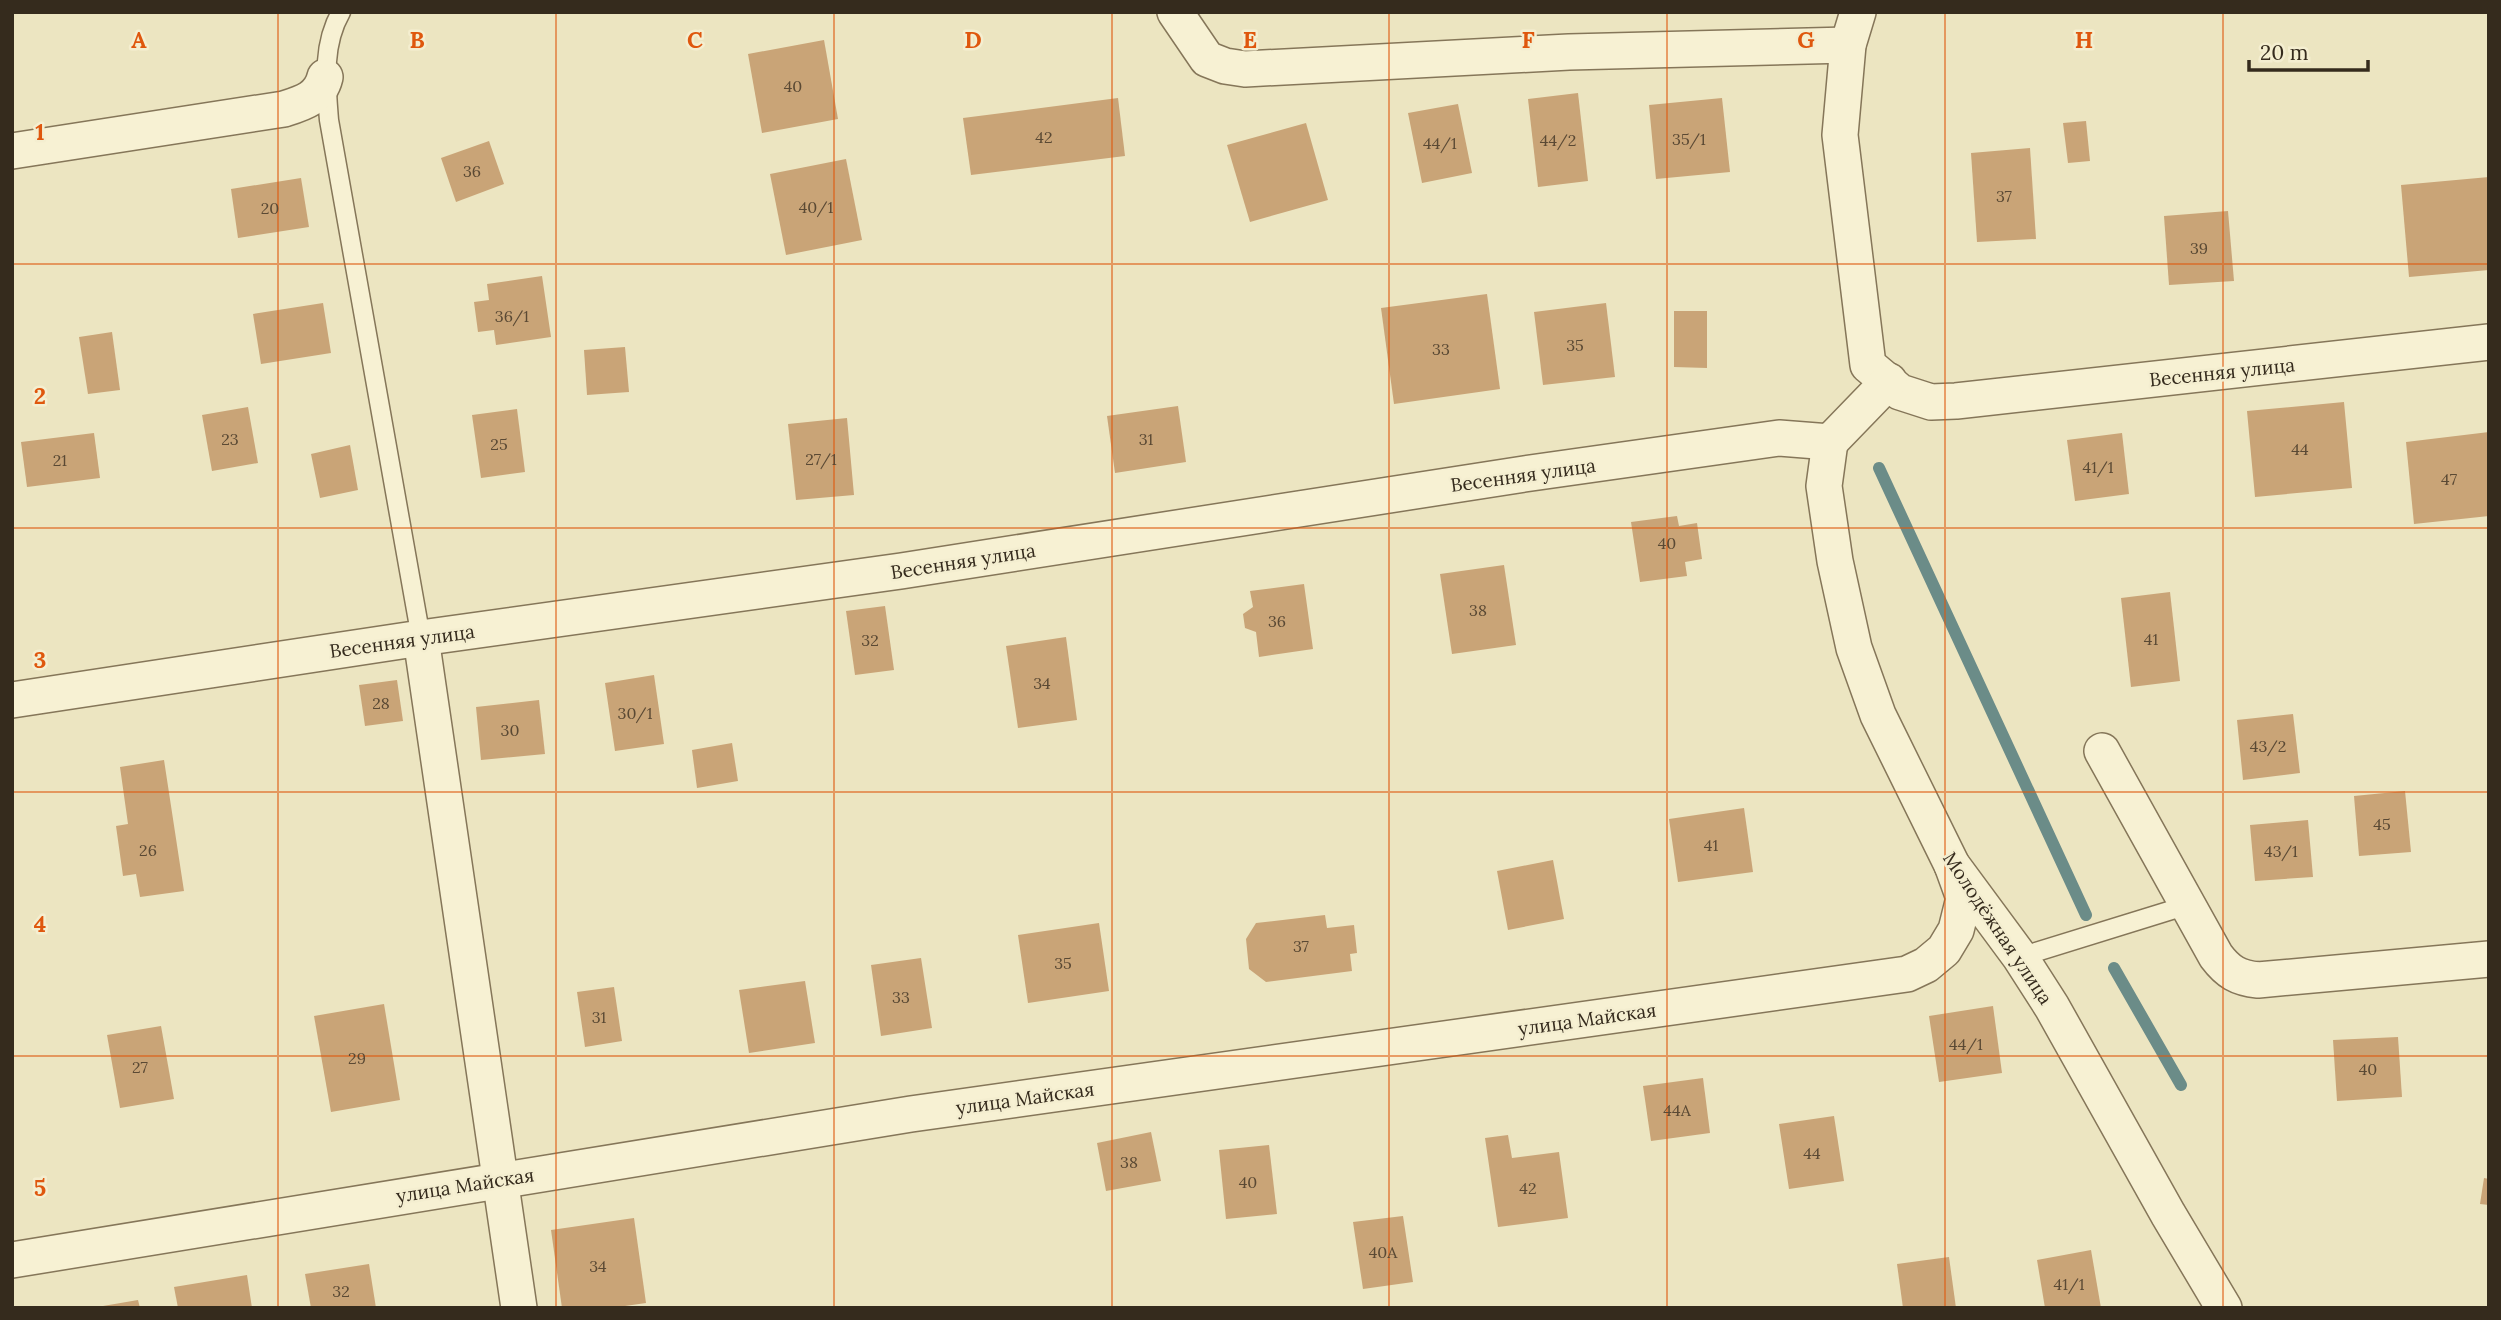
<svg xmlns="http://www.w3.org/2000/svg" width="2501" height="1320" viewBox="0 0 2501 1320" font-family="Lora,serif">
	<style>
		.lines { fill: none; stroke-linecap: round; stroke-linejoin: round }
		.stream { stroke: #6b8c88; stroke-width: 12 }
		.building { fill: #c9a477 }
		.lane-casing { stroke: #857659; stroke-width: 21 }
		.street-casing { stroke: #857659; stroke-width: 38 }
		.lane { stroke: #f7f1d3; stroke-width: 18 }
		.street { stroke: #f7f1d3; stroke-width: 35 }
		.grid { fill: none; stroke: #df570d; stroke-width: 2; stroke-opacity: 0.55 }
		.labels { text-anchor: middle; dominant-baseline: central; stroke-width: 5; stroke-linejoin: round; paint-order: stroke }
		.number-label { font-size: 16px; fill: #5a4934 }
		.street-label { font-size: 19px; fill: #352b1d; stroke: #f4eed0 }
		.grid-label { font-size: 23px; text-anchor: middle; font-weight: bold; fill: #df570d; stroke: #f4eed0; stroke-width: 5; stroke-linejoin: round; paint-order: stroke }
	</style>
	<rect width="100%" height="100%" fill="#ece5c1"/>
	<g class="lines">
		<g class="stream">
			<polyline points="1879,468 2086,915"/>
			<polyline points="2114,968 2181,1085"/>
		</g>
	</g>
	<g class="building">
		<polygon points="824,40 838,119 762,133 748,54"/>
		<polygon points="1578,93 1588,181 1538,187 1528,99"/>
		<polygon points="1118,98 1125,156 971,175 963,118"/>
		<polygon points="1722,98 1730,172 1656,179 1649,105"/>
		<polygon points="1458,104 1472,173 1422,183 1408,113"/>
		<polygon points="2086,121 2090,161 2068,163 2063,123"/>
		<polygon points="1306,123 1328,200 1250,222 1227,145"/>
		<polygon points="489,141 504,184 456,202 441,158"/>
		<polygon points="2030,148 2036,239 1977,242 1971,153"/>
		<polygon points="846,159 862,240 786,255 770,174"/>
		<polygon points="2489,177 2489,270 2409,277 2401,185"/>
		<polygon points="301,178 309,227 238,238 231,189"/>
		<polygon points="2228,211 2234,281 2169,285 2164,216"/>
		<polygon points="542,276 551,337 496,345 494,330 478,332 474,302 489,300 487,284"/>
		<polygon points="1487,294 1500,389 1394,404 1381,308"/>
		<polygon points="323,303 331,353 261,364 253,314"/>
		<polygon points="1606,303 1615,377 1543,385 1534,312"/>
		<polygon points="1674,311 1707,311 1707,368 1674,367"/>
		<polygon points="112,332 120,390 88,394 79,337"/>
		<polygon points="625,347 629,392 587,395 584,350"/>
		<polygon points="2344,402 2352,488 2255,497 2247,411"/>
		<polygon points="1178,406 1186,462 1115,473 1107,416"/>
		<polygon points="248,407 258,463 212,471 202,415"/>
		<polygon points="517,409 525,472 481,478 472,415"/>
		<polygon points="847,418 854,495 796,500 788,424"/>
		<polygon points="2489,432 2489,516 2414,524 2406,442"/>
		<polygon points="94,433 100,478 27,487 21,442"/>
		<polygon points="2122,433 2129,494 2075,501 2067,440"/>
		<polygon points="350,445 358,490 320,498 311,454"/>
		<polygon points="1677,516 1679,526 1697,523 1702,559 1685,562 1687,576 1640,582 1631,522"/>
		<polygon points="1504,565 1516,645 1452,654 1440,574"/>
		<polygon points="1304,584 1313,649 1259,657 1256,632 1245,628 1243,614 1253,607 1250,591"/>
		<polygon points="2170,592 2180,681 2131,687 2121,598"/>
		<polygon points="885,606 894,670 855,675 846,611"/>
		<polygon points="1066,637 1077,720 1018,728 1006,646"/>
		<polygon points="654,675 664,744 615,751 605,683"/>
		<polygon points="397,680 403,721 365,726 359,685"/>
		<polygon points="539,700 545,754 481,760 476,707"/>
		<polygon points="2293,714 2300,773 2243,780 2237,720"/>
		<polygon points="732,743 738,781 697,788 692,750"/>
		<polygon points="164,760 184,891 140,897 136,874 123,876 116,826 128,824 120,767"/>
		<polygon points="2405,791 2411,852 2359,856 2354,796"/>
		<polygon points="1744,808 1753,872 1678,882 1669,819"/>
		<polygon points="2308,820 2313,877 2255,881 2250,825"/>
		<polygon points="1553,860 1564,919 1508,930 1497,871"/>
		<polygon points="1325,915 1327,928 1354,925 1357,953 1350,954 1352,971 1266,982 1249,969 1246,939 1256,923"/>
		<polygon points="1099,923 1109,991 1028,1003 1018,935"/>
		<polygon points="921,958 932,1028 881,1036 871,965"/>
		<polygon points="805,981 815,1043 749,1053 739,990"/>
		<polygon points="614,987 622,1041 585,1047 577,992"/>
		<polygon points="384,1004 400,1100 331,1112 314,1016"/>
		<polygon points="1993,1006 2002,1073 1939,1082 1929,1016"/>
		<polygon points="161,1026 174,1099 120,1108 107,1035"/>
		<polygon points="2398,1037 2402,1097 2337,1101 2333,1040"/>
		<polygon points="1703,1078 1710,1133 1651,1141 1643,1086"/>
		<polygon points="1834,1116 1844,1181 1789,1189 1779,1124"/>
		<polygon points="1151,1132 1161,1181 1106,1191 1097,1143"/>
		<polygon points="1508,1135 1512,1158 1559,1152 1568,1218 1498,1227 1485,1138"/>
		<polygon points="1269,1145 1277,1214 1226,1219 1219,1150"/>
		<polygon points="2484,1178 2489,1179 2489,1205 2480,1204"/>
		<polygon points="1403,1216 1413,1282 1363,1289 1353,1222"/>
		<polygon points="634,1218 646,1303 611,1308 562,1308 551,1230"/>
		<polygon points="2091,1250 2101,1308 2045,1308 2037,1260"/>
		<polygon points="1949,1257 1956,1308 1903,1308 1897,1264"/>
		<polygon points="369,1264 376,1308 311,1308 305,1274"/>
		<polygon points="247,1275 252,1308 178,1308 174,1287"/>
		<polygon points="138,1300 140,1308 103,1308 103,1306"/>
	</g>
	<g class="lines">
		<g class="lane-casing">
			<g id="lane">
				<path d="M341 12C322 45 326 83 329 120L421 638"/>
				<polyline points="2020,957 2188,905"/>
			</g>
		</g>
		<g class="street-casing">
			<g id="street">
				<polyline points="1175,12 1207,59 1225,66 1245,69 1569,52 1848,45"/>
				<polyline points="1858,12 1848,45 1840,135 1868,365 1900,392 1931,402 1956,401 2489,342"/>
				<path d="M12 151 284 109C303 103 320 98 325 77"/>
				<polyline points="1830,442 1824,486 1835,561 1854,648 1878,715 1952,865 2020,957 2052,1007 2168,1214 2224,1308"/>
				<polyline points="421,638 519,1308"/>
				<polyline points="12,700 421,638 901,571 1524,474 1779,438 1830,442 1889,381"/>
				<path d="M2102 751 2216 956C2228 972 2238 978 2258 980L2489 959"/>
				<polyline points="12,1260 911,1114 1907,974 1926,965 1944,950 1956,930 1964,898 1952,865"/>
			</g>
		</g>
		<use href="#lane" class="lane"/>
		<use href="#street" class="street"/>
	</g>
	<path class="grid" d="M278 12V1308M556 12V1308M834 12V1308M1112 12V1308M1389 12V1308M1667 12V1308M1945 12V1308M2223 12V1308M12 264H2489M12 528H2489M12 792H2489M12 1056H2489"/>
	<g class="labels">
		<g class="number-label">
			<text x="793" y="86">40</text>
			<text x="1044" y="137">42</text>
			<text x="1689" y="139">35/1</text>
			<text x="1558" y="140">44/2</text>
			<text x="1440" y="143">44/1</text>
			<text x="472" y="171">36</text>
			<text x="2004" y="196">37</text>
			<text x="816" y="207">40/1</text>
			<text x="270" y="208">20</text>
			<text x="2199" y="248">39</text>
			<text x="512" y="316">36/1</text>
			<text x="1575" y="345">35</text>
			<text x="1441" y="349">33</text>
			<text x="230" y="439">23</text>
			<text x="1146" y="439">31</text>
			<text x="499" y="444">25</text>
			<text x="2300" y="449">44</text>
			<text x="821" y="459">27/1</text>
			<text x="60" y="460">21</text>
			<text x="2098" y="467">41/1</text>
			<text x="2449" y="479">47</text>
			<text x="1667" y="543">40</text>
			<text x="1478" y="610">38</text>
			<text x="1277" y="621">36</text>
			<text x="2151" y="639">41</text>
			<text x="870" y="640">32</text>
			<text x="1042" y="683">34</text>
			<text x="381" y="703">28</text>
			<text x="635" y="713">30/1</text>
			<text x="510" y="730">30</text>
			<text x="2268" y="746">43/2</text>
			<text x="2382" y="824">45</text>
			<text x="1711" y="845">41</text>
			<text x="148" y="850">26</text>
			<text x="2281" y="851">43/1</text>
			<text x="1301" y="946">37</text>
			<text x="1063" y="963">35</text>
			<text x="901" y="997">33</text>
			<text x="599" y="1017">31</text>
			<text x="1966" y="1044">44/1</text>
			<text x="357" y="1058">29</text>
			<text x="140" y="1067">27</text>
			<text x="2368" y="1069">40</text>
			<text x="1677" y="1110">44А</text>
			<text x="1812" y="1153">44</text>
			<text x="1129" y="1162">38</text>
			<text x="1248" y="1182">40</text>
			<text x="1528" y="1188">42</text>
			<text x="1383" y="1252">40А</text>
			<text x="598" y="1266">34</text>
			<text x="2069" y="1284">41/1</text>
			<text x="341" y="1291">32</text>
		</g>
		<g class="street-label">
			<text transform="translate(2222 372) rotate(-6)">Весенняя улица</text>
			<text transform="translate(1523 475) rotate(-8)">Весенняя улица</text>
			<text transform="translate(963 561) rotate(-9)">Весенняя улица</text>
			<text transform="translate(402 641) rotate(-8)">Весенняя улица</text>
			<text transform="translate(1998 928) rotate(56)">Молодёжная улица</text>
			<text transform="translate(1587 1019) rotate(-8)">улица Майская</text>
			<text transform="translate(1025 1098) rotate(-8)">улица Майская</text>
			<text transform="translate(465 1185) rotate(-9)">улица Майская</text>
		</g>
	</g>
	<g class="grid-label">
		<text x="139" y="48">A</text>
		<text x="417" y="48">B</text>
		<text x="695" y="48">C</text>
		<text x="973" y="48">D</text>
		<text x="1250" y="48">E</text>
		<text x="1528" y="48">F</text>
		<text x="1806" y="48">G</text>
		<text x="2084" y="48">H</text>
		<text x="40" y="140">1</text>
		<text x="40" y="404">2</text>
		<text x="40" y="668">3</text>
		<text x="40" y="932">4</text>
		<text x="40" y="1196">5</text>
	</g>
	<rect width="2501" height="1320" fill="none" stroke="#352b1d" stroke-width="28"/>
	<path d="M2249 60v10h119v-10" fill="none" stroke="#352b1d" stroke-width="3.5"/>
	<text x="2260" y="60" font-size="21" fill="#352b1d" stroke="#f4eed0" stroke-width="5" paint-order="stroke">20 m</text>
</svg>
